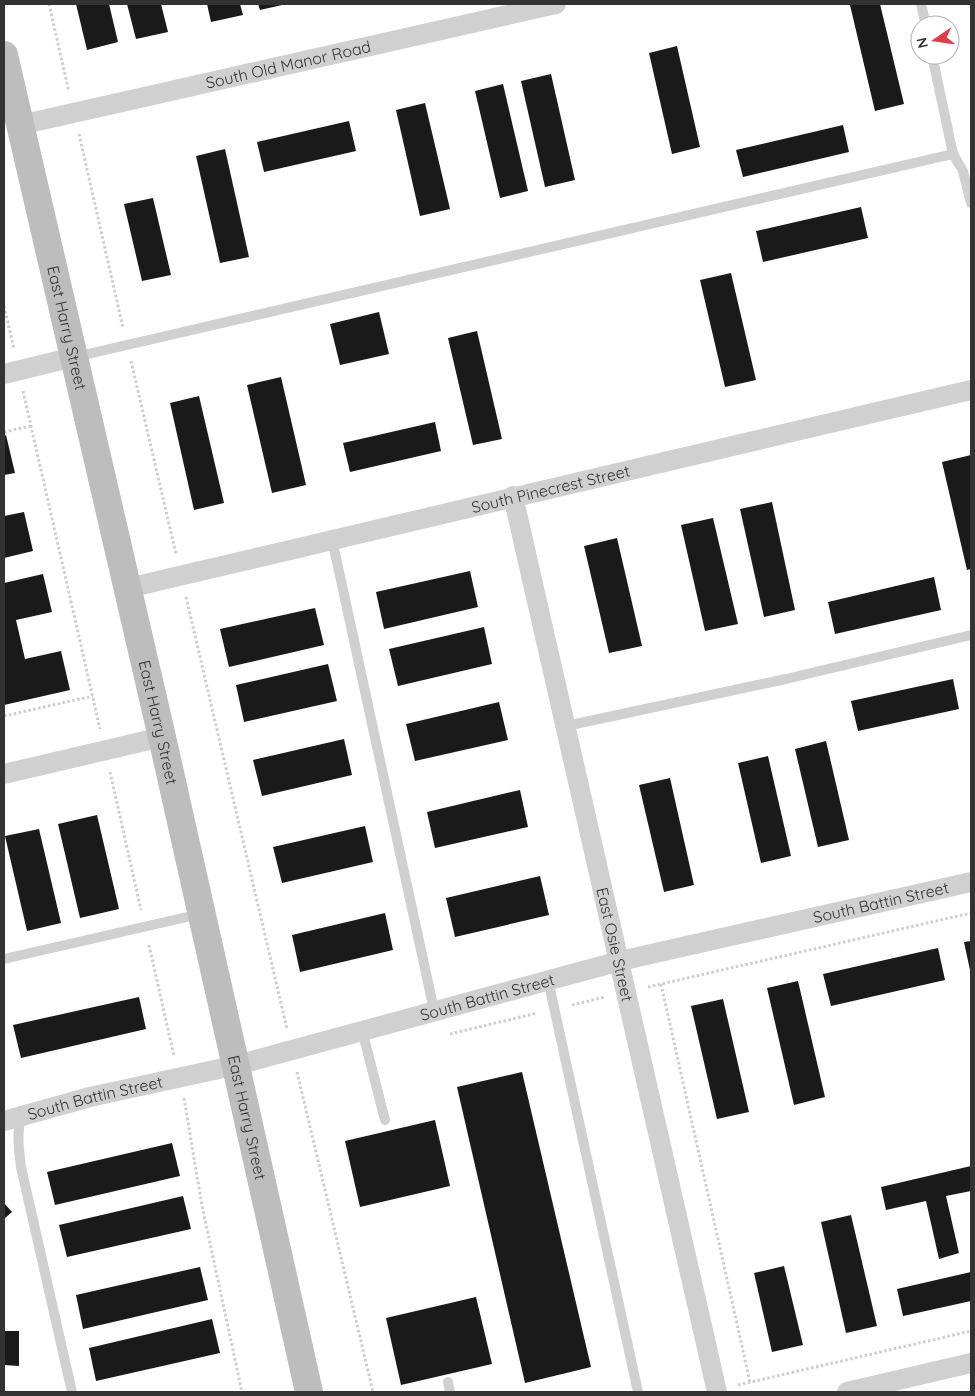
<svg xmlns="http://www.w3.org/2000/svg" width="975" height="1396" viewBox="0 0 975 1396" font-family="Quicksand,sans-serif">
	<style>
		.building { fill: #1a1a1a }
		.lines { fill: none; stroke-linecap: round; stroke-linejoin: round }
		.path { stroke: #cdcdcd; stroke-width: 3; stroke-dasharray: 2.5 2.5; stroke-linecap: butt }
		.service { stroke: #d0d0d0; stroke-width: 10 }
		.minor { stroke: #d0d0d0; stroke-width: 20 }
		.secondary { stroke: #bdbdbd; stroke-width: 28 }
		.labels { text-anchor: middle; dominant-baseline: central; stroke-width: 5; stroke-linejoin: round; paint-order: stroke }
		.street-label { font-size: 16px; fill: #333; stroke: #fff }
	</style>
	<rect width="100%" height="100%" fill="#fff"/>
	<g class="building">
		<polygon points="76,4 109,4 118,42 87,50"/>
		<polygon points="127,4 161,4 168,32 136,39"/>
		<polygon points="207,4 240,4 243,15 211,22"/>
		<polygon points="258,4 282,4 282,5 260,10"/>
		<polygon points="856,4 880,4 904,104 875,111 850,5"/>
		<polygon points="677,46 700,147 672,154 649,53"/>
		<polygon points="551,74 575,180 545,187 521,81"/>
		<polygon points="503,84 528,191 500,198 475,91"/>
		<polygon points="425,103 450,209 420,216 396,110"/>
		<polygon points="349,121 356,151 264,172 257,142"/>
		<polygon points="843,125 849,152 743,177 736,150"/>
		<polygon points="225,149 249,257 220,263 196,156"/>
		<polygon points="153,198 171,275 142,281 124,204"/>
		<polygon points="861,207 868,238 763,262 756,231"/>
		<polygon points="731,273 756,380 725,387 700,280"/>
		<polygon points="379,312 389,354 340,365 330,324"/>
		<polygon points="477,331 502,439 473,445 448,338"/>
		<polygon points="281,377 306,485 272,493 247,385"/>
		<polygon points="199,396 224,503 194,510 170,403"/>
		<polygon points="435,422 441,451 350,472 343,443"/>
		<polygon points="6,435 15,473 4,475 4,436"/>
		<polygon points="971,455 971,569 967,570 942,462"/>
		<polygon points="772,502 795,610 764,617 740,509"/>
		<polygon points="24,512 33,551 4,558 4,516"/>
		<polygon points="713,518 738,624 705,631 681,525"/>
		<polygon points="617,538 642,646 609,653 584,546"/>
		<polygon points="470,571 478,607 384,629 376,592"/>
		<polygon points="43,574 52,612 16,620 25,659 61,651 70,690 4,705 4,583"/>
		<polygon points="934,577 941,610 835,634 828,602"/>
		<polygon points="315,608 324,645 229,667 220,629"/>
		<polygon points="484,627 492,664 398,686 389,649"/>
		<polygon points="328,664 337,701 244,722 236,685"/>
		<polygon points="953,679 959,709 858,731 851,701"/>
		<polygon points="499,702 508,740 415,761 406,724"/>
		<polygon points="344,739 352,775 262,796 253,760"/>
		<polygon points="826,741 849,840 818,847 795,749"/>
		<polygon points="768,756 791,856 761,863 738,763"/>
		<polygon points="670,778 694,885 664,892 639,785"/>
		<polygon points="520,790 528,827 435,848 427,812"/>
		<polygon points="97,815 119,909 80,918 58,824"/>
		<polygon points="365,826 373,862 282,883 273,847"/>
		<polygon points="39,829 61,923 27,931 5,836"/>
		<polygon points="540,876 549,915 455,937 446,898"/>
		<polygon points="385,913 393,950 300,972 292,935"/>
		<polygon points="971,941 971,970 970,970 964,942"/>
		<polygon points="938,948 945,980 831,1006 823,974"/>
		<polygon points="798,981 825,1097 794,1105 767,988"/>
		<polygon points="139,997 146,1029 21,1058 13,1025"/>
		<polygon points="723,999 749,1112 717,1119 691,1006"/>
		<polygon points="522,1072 591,1367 525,1383 457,1087"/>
		<polygon points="435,1120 450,1186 360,1207 345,1141"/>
		<polygon points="172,1143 180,1176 55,1205 47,1172"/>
		<polygon points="971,1166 971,1191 946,1196 959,1253 939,1259 926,1201 886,1210 881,1187"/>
		<polygon points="183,1196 191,1229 67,1257 59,1225"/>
		<polygon points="4,1203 12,1212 4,1219"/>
		<polygon points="851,1215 877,1326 846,1333 821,1222"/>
		<polygon points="784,1266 803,1345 772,1352 754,1273"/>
		<polygon points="200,1267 208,1300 83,1329 76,1295"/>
		<polygon points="971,1272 971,1301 903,1316 897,1289"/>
		<polygon points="476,1297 492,1364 401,1385 386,1318"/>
		<polygon points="212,1319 220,1353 96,1381 89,1348"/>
		<polygon points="4,1331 19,1331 19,1366 4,1365"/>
	</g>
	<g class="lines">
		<g class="path">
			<polyline points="49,4 69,92"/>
			<polyline points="79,134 123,328"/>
			<polyline points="4,306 14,349"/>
			<polyline points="131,361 176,554"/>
			<polyline points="23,391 100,729"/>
			<polyline points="4,432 31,426"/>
			<polyline points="186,597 287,1029"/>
			<polyline points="4,716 93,696"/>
			<polyline points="110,772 141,910"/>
			<polyline points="149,945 174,1056"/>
			<polyline points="661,984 750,1382"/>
			<polyline points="648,987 971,913"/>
			<polyline points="572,1005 605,997"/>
			<polyline points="450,1034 537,1013"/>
			<polyline points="297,1072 373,1392"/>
			<polyline points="184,1098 202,1206 242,1392"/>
			<polyline points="738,1385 971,1331"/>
		</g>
		<g class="service">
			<polyline points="921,4 926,25"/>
			<polyline points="932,55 953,154 963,171 971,203"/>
			<polyline points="75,357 953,154"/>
			<polyline points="332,539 434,1010"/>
			<polyline points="566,726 786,679 971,635"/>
			<polyline points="4,959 200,914"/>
			<polyline points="548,980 638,1392"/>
			<polyline points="362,1030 385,1120"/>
			<path d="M22 1116C16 1132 19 1150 21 1167L72 1392"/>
			<polyline points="448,1382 450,1392"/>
		</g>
		<g class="minor">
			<path id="s1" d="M20 125 556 4"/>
			<polyline points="4,374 74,357"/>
			<path id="s2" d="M513 496 717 1392"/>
			<path id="s3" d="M128 588 971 390"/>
			<polyline points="4,774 162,737"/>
			<path id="s4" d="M4 1121 90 1097 237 1065 620 961 971 882"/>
			<polyline points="847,1392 971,1363"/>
		</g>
		<path class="secondary" id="s5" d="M4 55 162 737 309 1392"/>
	</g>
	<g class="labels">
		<g class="street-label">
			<text stroke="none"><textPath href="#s1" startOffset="275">South Old Manor Road</textPath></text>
			<text stroke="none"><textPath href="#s5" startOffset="280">East Harry Street</textPath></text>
			<text stroke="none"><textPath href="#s3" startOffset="434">South Pinecrest Street</textPath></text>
			<text stroke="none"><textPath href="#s5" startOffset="685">East Harry Street</textPath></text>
			<text stroke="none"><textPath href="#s4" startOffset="904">South Battin Street</textPath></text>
			<text stroke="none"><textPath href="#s2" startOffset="460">East Osie Street</textPath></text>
			<text stroke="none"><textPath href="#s4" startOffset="499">South Battin Street</textPath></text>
			<text stroke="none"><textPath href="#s4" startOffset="94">South Battin Street</textPath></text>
			<text stroke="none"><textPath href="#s5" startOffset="1090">East Harry Street</textPath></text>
		</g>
	</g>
	<rect width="975" height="1396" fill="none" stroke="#333333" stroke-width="10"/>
	<g transform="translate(935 40) rotate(257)"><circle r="24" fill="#ffffff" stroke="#adadad"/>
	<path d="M0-4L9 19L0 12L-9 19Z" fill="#e63946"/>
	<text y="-8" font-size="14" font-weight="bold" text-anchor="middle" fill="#333333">N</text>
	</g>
</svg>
